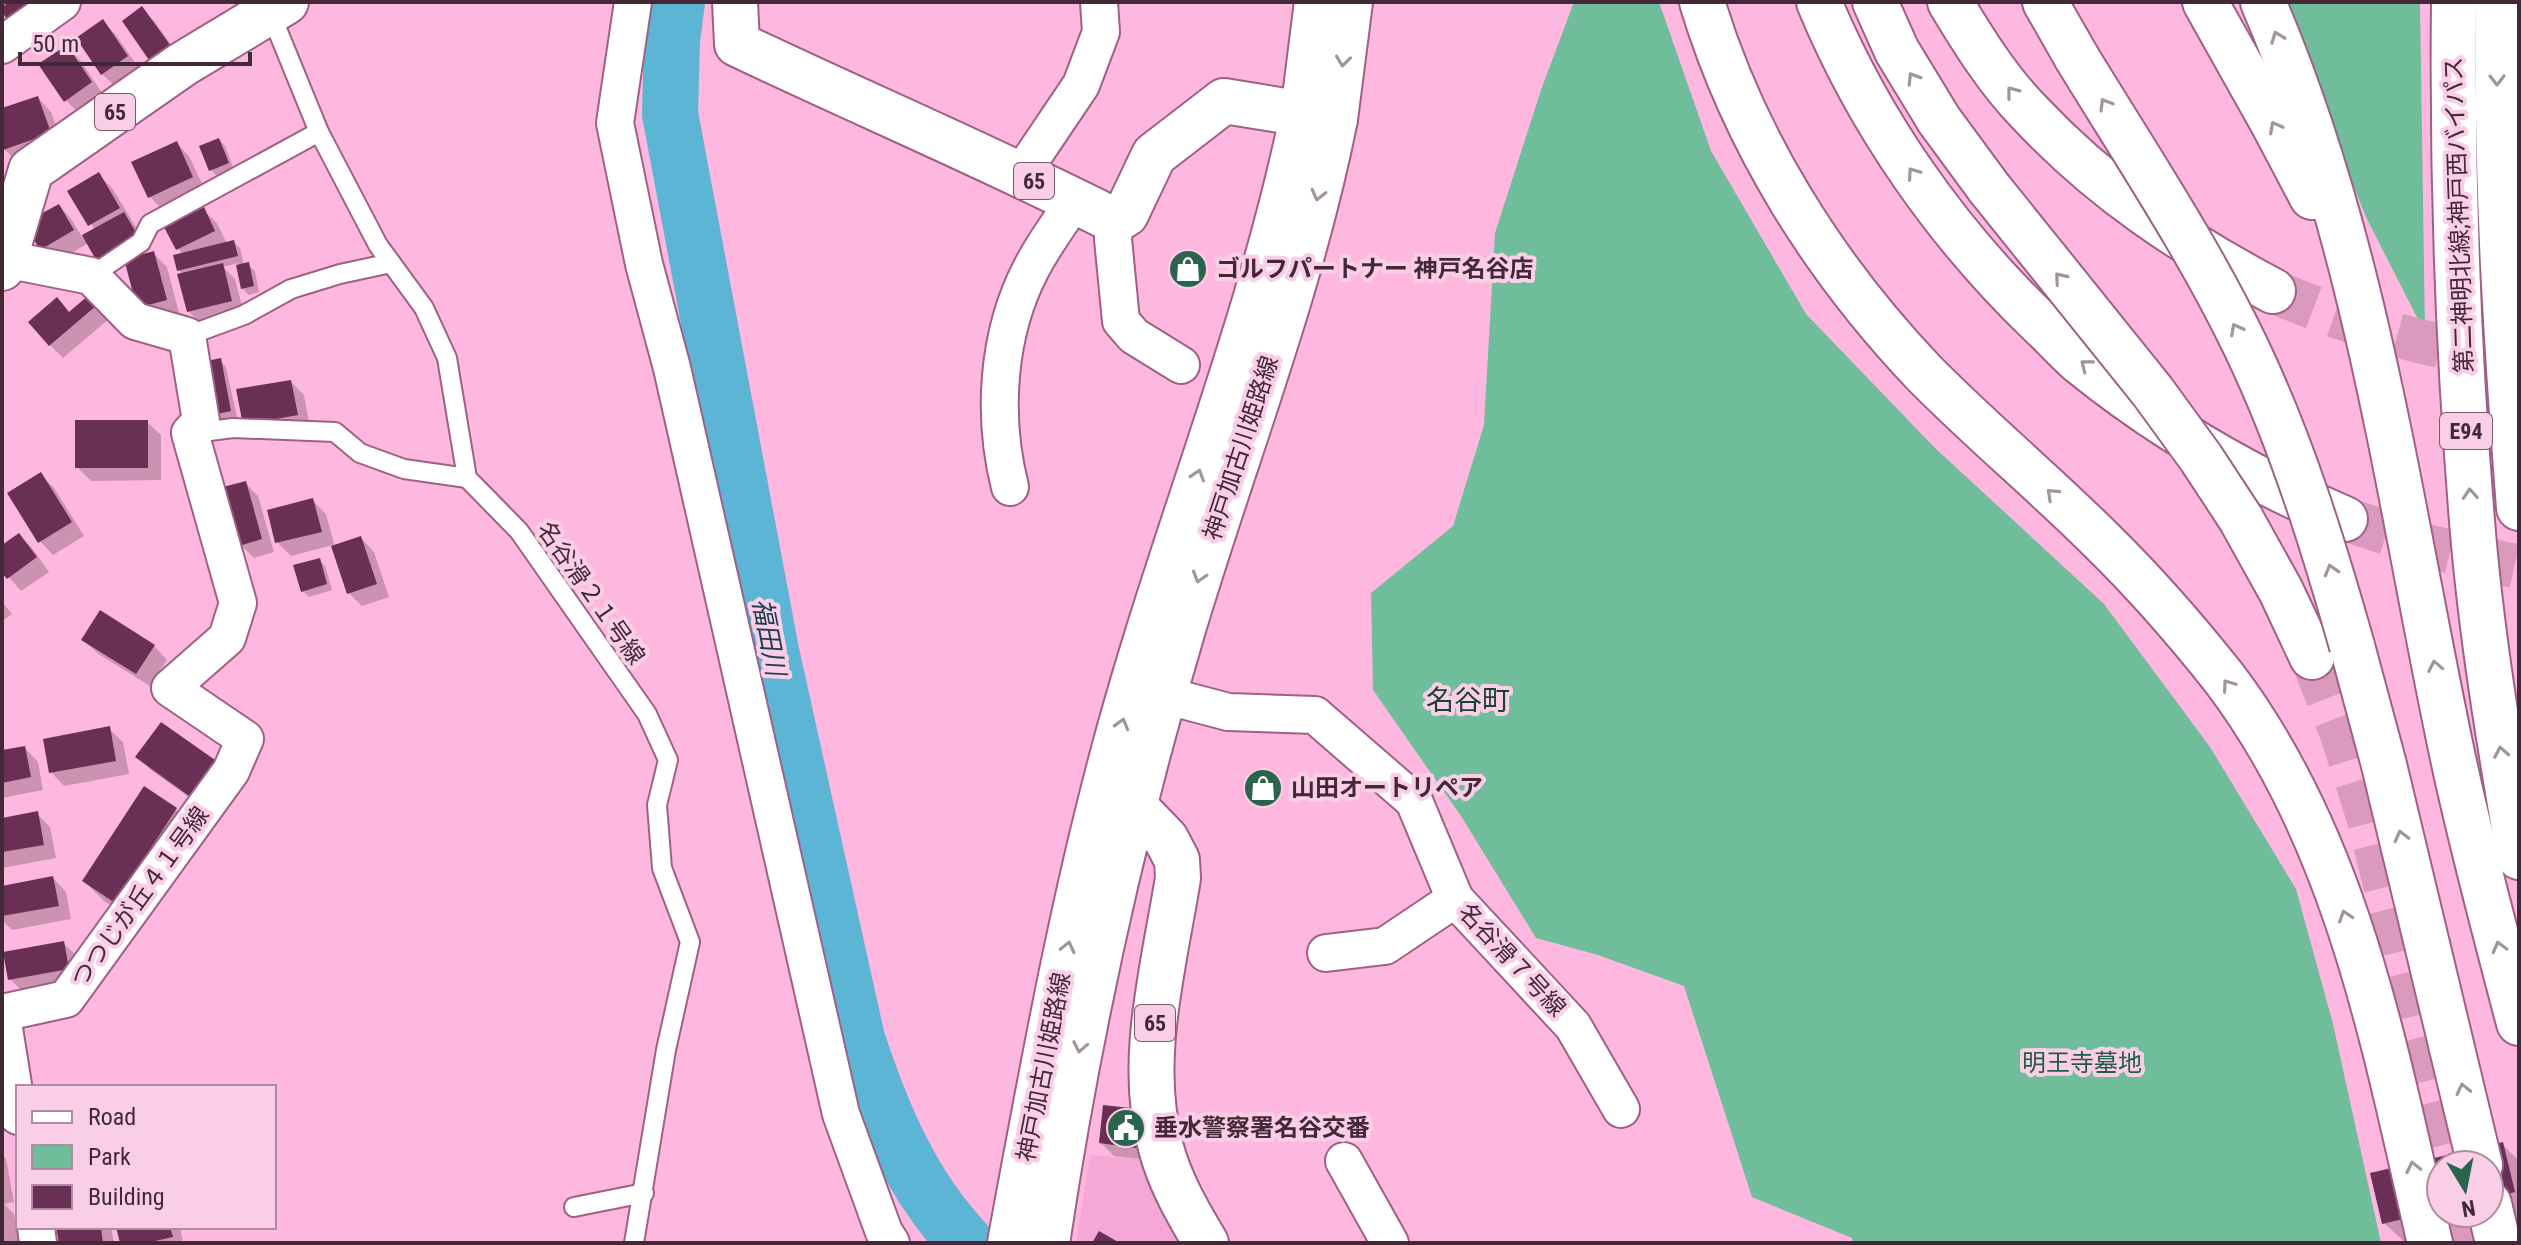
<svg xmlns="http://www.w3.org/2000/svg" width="2521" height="1245" viewBox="0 0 2521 1245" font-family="'Roboto Condensed','Noto Sans JP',sans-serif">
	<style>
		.built { fill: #f5a8d5 }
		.green { fill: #6fbd9b }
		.shadow { fill: #0003; fill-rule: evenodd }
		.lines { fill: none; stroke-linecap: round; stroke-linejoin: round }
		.river { stroke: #5cb5d5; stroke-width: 56 }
		.building { fill: #692f54 }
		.highway-tunnel { stroke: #d99abe; stroke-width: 44; stroke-dasharray: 44 22; stroke-linecap: butt }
		.lane-casing { stroke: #9f6086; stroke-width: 22 }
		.street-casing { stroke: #9f6086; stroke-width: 40 }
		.secondary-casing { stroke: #9f6086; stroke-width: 48 }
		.primary-casing { stroke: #9f6086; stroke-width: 48 }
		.highway-casing { stroke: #9f6086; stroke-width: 48 }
		.lane { stroke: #fff; stroke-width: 18 }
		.street { stroke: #fff; stroke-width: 36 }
		.secondary { stroke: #fff; stroke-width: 44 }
		.primary { stroke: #fff; stroke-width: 44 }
		.highway { stroke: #fff; stroke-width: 44 }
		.highway-bridge-casing { stroke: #9f6086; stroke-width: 48; stroke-linecap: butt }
		.highway-bridge { stroke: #fff; stroke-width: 44 }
		.oneway { stroke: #a1949c }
		.labels { text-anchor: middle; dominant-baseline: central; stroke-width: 8; stroke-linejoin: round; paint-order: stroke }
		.shield { fill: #facee6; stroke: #7a5a6c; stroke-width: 2 }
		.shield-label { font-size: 22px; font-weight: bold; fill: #432838 }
		.street-label { font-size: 24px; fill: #432838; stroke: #facee6 }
		.poi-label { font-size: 24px; font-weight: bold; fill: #432838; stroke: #facee6; text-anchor: start }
		.park-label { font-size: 24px; fill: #1f5d45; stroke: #facee6 }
		.water-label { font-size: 26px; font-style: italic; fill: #173f4d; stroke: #facee6 }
		.quarter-label { font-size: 28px; fill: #154431; stroke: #facee6 }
	</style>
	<rect width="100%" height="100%" fill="#feb7df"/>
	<polygon class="built" points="1090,1155 1147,1160 1189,1243 1076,1243"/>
	<g class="green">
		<polygon points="1574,2 1659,2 1711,151 1806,314 1934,447 2104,604 2210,747 2296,889 2333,1024 2381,1243 1853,1243 1852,1238 1752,1197 1684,986 1598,955 1536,938 1461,816 1373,690 1371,593 1453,526 1484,425 1495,233 1541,90"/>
		<polygon points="2278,2 2420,2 2425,333 2367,219"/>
	</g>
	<g class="shadow">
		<polygon points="141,9 155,22 181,59 164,72 151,59 124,22"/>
		<polygon points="103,22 116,35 140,70 116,87 102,74"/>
		<polygon points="67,47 80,60 104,96 79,114 66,100"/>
		<polygon points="38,98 51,112 63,146 18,162 4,149 2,142 2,110"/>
		<polygon points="219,140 225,146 234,170 217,176 211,170"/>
		<polygon points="176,143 189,156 205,190 163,210 149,196"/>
		<polygon points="98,174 112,188 150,250 141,255 153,253 167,267 179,313 153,320 127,263 111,272 97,259 89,243 54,262 41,249 59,206 72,220 82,237 95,230 70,191"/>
		<polygon points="203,210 217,223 227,244 233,242 240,248 244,266 248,265 255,271 259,292 249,295 242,288 238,263 223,267 235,279 244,314 202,324 188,311 184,275 179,270 184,255 178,249"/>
		<polygon points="89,298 109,319 63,358 50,345 71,314"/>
		<polygon points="220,360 226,367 237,417 220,420 214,414"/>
		<polygon points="291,382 304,395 310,428 258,438"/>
		<polygon points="147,422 161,435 161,480 91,481 77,467"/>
		<polygon points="41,475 54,488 84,536 53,555 40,541"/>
		<polygon points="245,483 258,496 274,552 254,558 241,545"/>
		<polygon points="312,500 326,514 335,547 361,538 374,552 389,597 362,606 349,593 333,545 291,556 277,542"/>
		<polygon points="19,535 32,548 49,572 21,591 2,569 2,547"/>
		<polygon points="319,560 325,566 332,590 309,597 302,590"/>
		<polygon points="2,602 12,614 2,621"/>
		<polygon points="84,640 154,646 167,660 150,686 97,653"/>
		<polygon points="109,729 123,742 129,774 64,786 51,772"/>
		<polygon points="25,748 38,762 43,790 2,798 2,752"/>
		<polygon points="138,757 213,762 227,775 204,808 151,770"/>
		<polygon points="176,810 196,830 136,921 104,901 84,881"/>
		<polygon points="37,814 50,827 56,858 2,868 2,820"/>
		<polygon points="53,878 66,892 71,919 12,930 2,920 2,888"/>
		<polygon points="63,943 77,956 81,982 23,992 10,979"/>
		<polygon points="1139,1111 1148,1160 1114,1156 1101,1143"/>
		<path d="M2502 1144 2519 1161V1216L2406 1243 2384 1223 2373 1175ZM2441 1165H2489V1213H2441Z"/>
		<polygon points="2,1155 6,1159 14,1202 4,1204 14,1214 19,1242 16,1243 2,1243"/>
		<polygon points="58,1227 111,1227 114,1243 61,1243"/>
		<polygon points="118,1227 180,1227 183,1243 122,1243"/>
	</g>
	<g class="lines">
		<path class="river" d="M677 2 672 40 670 114 771 651 857 1039C882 1114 911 1185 966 1243"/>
	</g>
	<g class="building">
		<polygon points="9,2 35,2 9,22 2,12 2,7"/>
		<polygon points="142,6 170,45 149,60 122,21"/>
		<polygon points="103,19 128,56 101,75 76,38"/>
		<polygon points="67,45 92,82 64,102 38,64"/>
		<polygon points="38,96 51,133 3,150 2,108"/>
		<polygon points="219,138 229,163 209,171 199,146"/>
		<polygon points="177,141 193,177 148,198 131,162"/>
		<polygon points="99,172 120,208 88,226 67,191"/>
		<polygon points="59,204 74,230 40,250 24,223"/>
		<polygon points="204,207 215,231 176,250 164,227"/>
		<polygon points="124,212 138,236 96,260 82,235"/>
		<polygon points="234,240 238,256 177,271 173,255"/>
		<polygon points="154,251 167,300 137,308 124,259"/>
		<polygon points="249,262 254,286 241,289 236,265"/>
		<polygon points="223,263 232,301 187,312 177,274"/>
		<polygon points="89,295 97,305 49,346 28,322 57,297 69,312"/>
		<polygon points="221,358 231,411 212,415 202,362"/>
		<polygon points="291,380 298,415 243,425 236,389"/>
		<rect x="75" y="420" width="73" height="48"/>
		<polygon points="41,472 72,522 38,543 7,493"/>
		<polygon points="246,481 262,539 239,546 223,487"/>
		<polygon points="313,498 322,532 275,543 267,510"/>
		<polygon points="19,533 37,557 7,579 2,573 2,545"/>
		<polygon points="361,536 377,584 347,594 331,546"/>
		<polygon points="320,558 327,584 301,592 293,565"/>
		<polygon points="100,610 155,645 136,674 81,640"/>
		<polygon points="161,722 215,760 189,796 135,757"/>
		<polygon points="110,726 116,761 49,773 43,739"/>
		<polygon points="25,746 31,777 2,783 2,750"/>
		<polygon points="144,786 177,808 115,903 82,881"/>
		<polygon points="38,811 44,845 2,852 2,818"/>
		<polygon points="53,876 59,906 2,916 2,886"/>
		<polygon points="64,941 69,969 8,980 3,952"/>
		<polygon points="1103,1105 1140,1109 1136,1148 1099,1143"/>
		<polygon points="2503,1142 2515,1192 2489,1199 2489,1165 2441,1165 2441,1210 2382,1224 2370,1173"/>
		<polygon points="56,1227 101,1227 103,1243 59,1243"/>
		<polygon points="116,1227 170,1227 173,1237 146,1243 120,1243"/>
		<polygon points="1099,1231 1120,1243 1092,1243"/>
	</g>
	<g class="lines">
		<g class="highway-tunnel">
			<path d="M2273 291C2352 325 2433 349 2519 360"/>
			<polyline points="2345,519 2430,547 2519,567"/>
			<polyline points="2312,657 2342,734 2368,816 2455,1165"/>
			<polyline points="2467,1213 2475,1243"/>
		</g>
		<g class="lane-casing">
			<g id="lane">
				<polyline points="270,12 319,132 378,245 424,308 447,358 467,478 519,531 647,714 668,760 657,805 662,868 690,942 666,1050 634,1243"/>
				<polyline points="91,276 141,242 150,224 319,132"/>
				<polyline points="187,336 244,315 291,289 340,274 391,263"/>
				<polyline points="194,433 233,428 335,432 360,453 404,469 467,478"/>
				<polyline points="574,1207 644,1193"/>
			</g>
		</g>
		<g class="street-casing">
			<g id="street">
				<polyline points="633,2 615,123 644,264 672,368 841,1114 884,1232 891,1243"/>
				<polyline points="2,45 62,2"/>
				<polyline points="1021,174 1081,85 1101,32 1099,2"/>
				<polyline points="1115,221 1113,239 1121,321 1134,336 1181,365"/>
				<path d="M1010 487C992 416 997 334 1031 269 1043 245 1060 223 1075 200"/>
				<polyline points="1164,695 1228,712 1315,715 1414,801 1455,899 1573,1026 1621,1109"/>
				<polyline points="1326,953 1385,946 1455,899"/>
				<polyline points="2,1013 66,999 231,771 245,739 170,688 227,638 238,603 190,433 201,421 187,336 135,321 91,276 5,259"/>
				<polyline points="2,1016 18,1116"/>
				<polyline points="1344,1161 1390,1243"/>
				<polyline points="36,1227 38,1243"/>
			</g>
		</g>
		<g class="secondary-casing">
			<g id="secondary">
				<polyline points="1303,113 1317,2"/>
				<polyline points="1335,119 1350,2"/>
			</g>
		</g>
		<g class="primary-casing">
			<g id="primary">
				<path d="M735 2 737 44C863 104 991 158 1115 221L1126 214 1154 155 1224 101 1335 119C1300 294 1234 459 1183 629 1123 830 1078 1036 1047 1243"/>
				<polyline points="2,268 31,170 183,64 286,2"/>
				<path d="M1111 801 1136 808 1166 839 1177 860 1178 878C1164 966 1137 1061 1161 1148 1170 1182 1188 1213 1206 1243"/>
				<path d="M1010 1243C1042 1071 1073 897 1120 728 1177 522 1260 323 1303 113"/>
			</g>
		</g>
		<g class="highway-casing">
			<g id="highway">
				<path d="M1702 2C1744 141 1824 268 1924 373 1981 431 2044 483 2101 540 2145 583 2186 630 2224 678 2348 841 2385 1049 2430 1243"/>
				<path d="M1819 2C1869 123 1947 234 2041 324 2054 336 2066 350 2080 362 2160 427 2250 479 2345 519"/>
				<polyline points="1875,2 1897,51 1939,120 1989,188"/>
				<path d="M1950 2C1973 40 1997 79 2028 111 2101 189 2179 241 2273 291"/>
				<polyline points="2045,2 2077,58"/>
				<polyline points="2205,2 2274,125 2312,197"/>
				<path d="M2263 2C2367 243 2399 503 2453 758 2472 847 2496 935 2519 1023"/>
				<path d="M2454 2C2452 175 2458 349 2472 521 2481 634 2500 746 2519 857"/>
				<path d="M2498 2C2495 171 2506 340 2519 508"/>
				<polyline points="2241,519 2281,591 2312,657"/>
				<polyline points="2352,646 2384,765 2480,1165"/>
				<polyline points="2489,1204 2498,1243"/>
			</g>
		</g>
		<use href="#lane" class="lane"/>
		<use href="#street" class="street"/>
		<use href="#secondary" class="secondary"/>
		<use href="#primary" class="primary"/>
		<use href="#highway" class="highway"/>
		<g class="highway-bridge-casing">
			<g id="highway-bridge">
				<path d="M2077 58C2135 153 2198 247 2246 347 2292 443 2323 544 2352 646"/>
				<polyline points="1989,188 2153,392 2201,458 2241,519"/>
			</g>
		</g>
		<use href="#highway-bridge" class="highway-bridge"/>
	</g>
	<defs><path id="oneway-chevron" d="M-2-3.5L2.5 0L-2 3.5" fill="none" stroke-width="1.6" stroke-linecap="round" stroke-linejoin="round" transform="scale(2)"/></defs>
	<g class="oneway">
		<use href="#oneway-chevron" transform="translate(2277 37) rotate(-111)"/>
		<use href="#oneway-chevron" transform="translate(1343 61) rotate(97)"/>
		<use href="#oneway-chevron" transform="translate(1913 78) rotate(-122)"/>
		<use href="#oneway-chevron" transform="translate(2497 80) rotate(90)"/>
		<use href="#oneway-chevron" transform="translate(2012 92) rotate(-128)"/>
		<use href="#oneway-chevron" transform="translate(2105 104) rotate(-121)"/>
		<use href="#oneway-chevron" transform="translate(2275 127) rotate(-118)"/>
		<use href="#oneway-chevron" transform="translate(1913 173) rotate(-125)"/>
		<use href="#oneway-chevron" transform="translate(1318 195) rotate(104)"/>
		<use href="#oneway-chevron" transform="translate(2060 278) rotate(-130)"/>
		<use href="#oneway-chevron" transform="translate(2236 329) rotate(-118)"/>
		<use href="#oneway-chevron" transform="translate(2086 365) rotate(-142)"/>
		<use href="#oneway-chevron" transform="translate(1198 475) rotate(-72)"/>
		<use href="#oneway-chevron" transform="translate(2052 494) rotate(-137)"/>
		<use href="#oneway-chevron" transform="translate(2470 494) rotate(-94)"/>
		<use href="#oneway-chevron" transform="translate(2331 570) rotate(-106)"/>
		<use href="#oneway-chevron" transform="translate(1199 577) rotate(107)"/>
		<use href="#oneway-chevron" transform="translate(2435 666) rotate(-101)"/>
		<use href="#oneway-chevron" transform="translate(2228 685) rotate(-125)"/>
		<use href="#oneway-chevron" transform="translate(1122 724) rotate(-74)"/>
		<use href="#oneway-chevron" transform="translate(2501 752) rotate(-100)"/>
		<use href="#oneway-chevron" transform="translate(2401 836) rotate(-104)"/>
		<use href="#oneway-chevron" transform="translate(2345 916) rotate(-108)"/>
		<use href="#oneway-chevron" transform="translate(1068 947) rotate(-77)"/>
		<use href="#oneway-chevron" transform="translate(2499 947) rotate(-105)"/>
		<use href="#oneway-chevron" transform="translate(1080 1047) rotate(101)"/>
		<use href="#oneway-chevron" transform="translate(2463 1089) rotate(-103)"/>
		<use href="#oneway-chevron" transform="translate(2413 1167) rotate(-103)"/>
	</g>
	<defs>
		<g id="shop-disc" transform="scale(2)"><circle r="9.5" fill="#2b644d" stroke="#facee6"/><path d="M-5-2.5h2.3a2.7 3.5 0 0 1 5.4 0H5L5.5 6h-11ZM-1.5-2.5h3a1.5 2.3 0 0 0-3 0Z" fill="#fff"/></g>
		<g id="civic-disc" transform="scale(2)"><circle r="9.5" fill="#2b644d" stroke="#facee6"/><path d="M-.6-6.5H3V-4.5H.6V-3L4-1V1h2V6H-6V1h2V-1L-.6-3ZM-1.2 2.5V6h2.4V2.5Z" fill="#fff"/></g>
	</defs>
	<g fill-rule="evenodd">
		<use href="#shop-disc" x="1188" y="269"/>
		<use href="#shop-disc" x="1263" y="788"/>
		<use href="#civic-disc" x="1126" y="1128"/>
	</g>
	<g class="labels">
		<g class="shield">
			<rect x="95" y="94" width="40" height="36" rx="6"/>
			<rect x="1014" y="163" width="40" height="36" rx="6"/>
			<rect x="2440" y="413" width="52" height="36" rx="6"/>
			<rect x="1135" y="1005" width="40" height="36" rx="6"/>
		</g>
		<g class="shield-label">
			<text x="115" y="112">65</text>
			<text x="1034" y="181">65</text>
			<text x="2466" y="431">E94</text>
			<text x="1155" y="1023">65</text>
		</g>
		<g class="street-label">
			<text transform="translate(2459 215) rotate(-92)">第二神明北線;神戸西バイパス</text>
			<text transform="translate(1241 448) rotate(-72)">神戸加古川姫路線</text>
			<text transform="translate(591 593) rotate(55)">名谷滑２１号線</text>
			<text transform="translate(140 897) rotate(-54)">つつじが丘４１号線</text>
			<text transform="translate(1512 960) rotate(47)">名谷滑７号線</text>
			<text transform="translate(1044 1067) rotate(-79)">神戸加古川姫路線</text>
		</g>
		<g class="poi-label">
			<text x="1216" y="269">ゴルフパートナー 神戸名谷店</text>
			<text x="1291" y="788">山田オートリペア</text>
			<text x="1154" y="1128">垂水警察署名谷交番</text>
		</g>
		<g class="park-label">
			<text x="2082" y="1063">明王寺墓地</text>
		</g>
		<g class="water-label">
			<text transform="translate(769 637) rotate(79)">福田川</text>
		</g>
		<g class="quarter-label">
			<text x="1468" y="700">名谷町</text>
		</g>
	</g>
	<rect width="2521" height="1245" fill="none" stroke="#432838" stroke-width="8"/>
	<rect x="16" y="1085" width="260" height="144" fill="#facee6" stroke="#b18ca0" stroke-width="2"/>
	<rect x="32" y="1111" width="40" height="12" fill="#ffffff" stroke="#b18ca0" stroke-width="2"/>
	<text x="88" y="1125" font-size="24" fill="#432838">Road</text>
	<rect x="32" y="1145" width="40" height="24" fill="#6fbd9b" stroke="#b18ca0" stroke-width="2"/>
	<text x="88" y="1165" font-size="24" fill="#432838">Park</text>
	<rect x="32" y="1185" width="40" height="24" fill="#692f54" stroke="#b18ca0" stroke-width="2"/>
	<text x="88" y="1205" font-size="24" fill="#432838">Building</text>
	<g transform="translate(2465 1189) rotate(170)"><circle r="38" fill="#facee6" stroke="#b18ca0" stroke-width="2"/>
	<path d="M0-6L14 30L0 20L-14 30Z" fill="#2b644d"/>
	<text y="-12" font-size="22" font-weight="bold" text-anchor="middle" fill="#432838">N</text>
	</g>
	<path d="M20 52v12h230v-12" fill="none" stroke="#432838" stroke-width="4"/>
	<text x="32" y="52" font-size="24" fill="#432838" stroke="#facee6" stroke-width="6" paint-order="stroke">50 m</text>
</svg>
